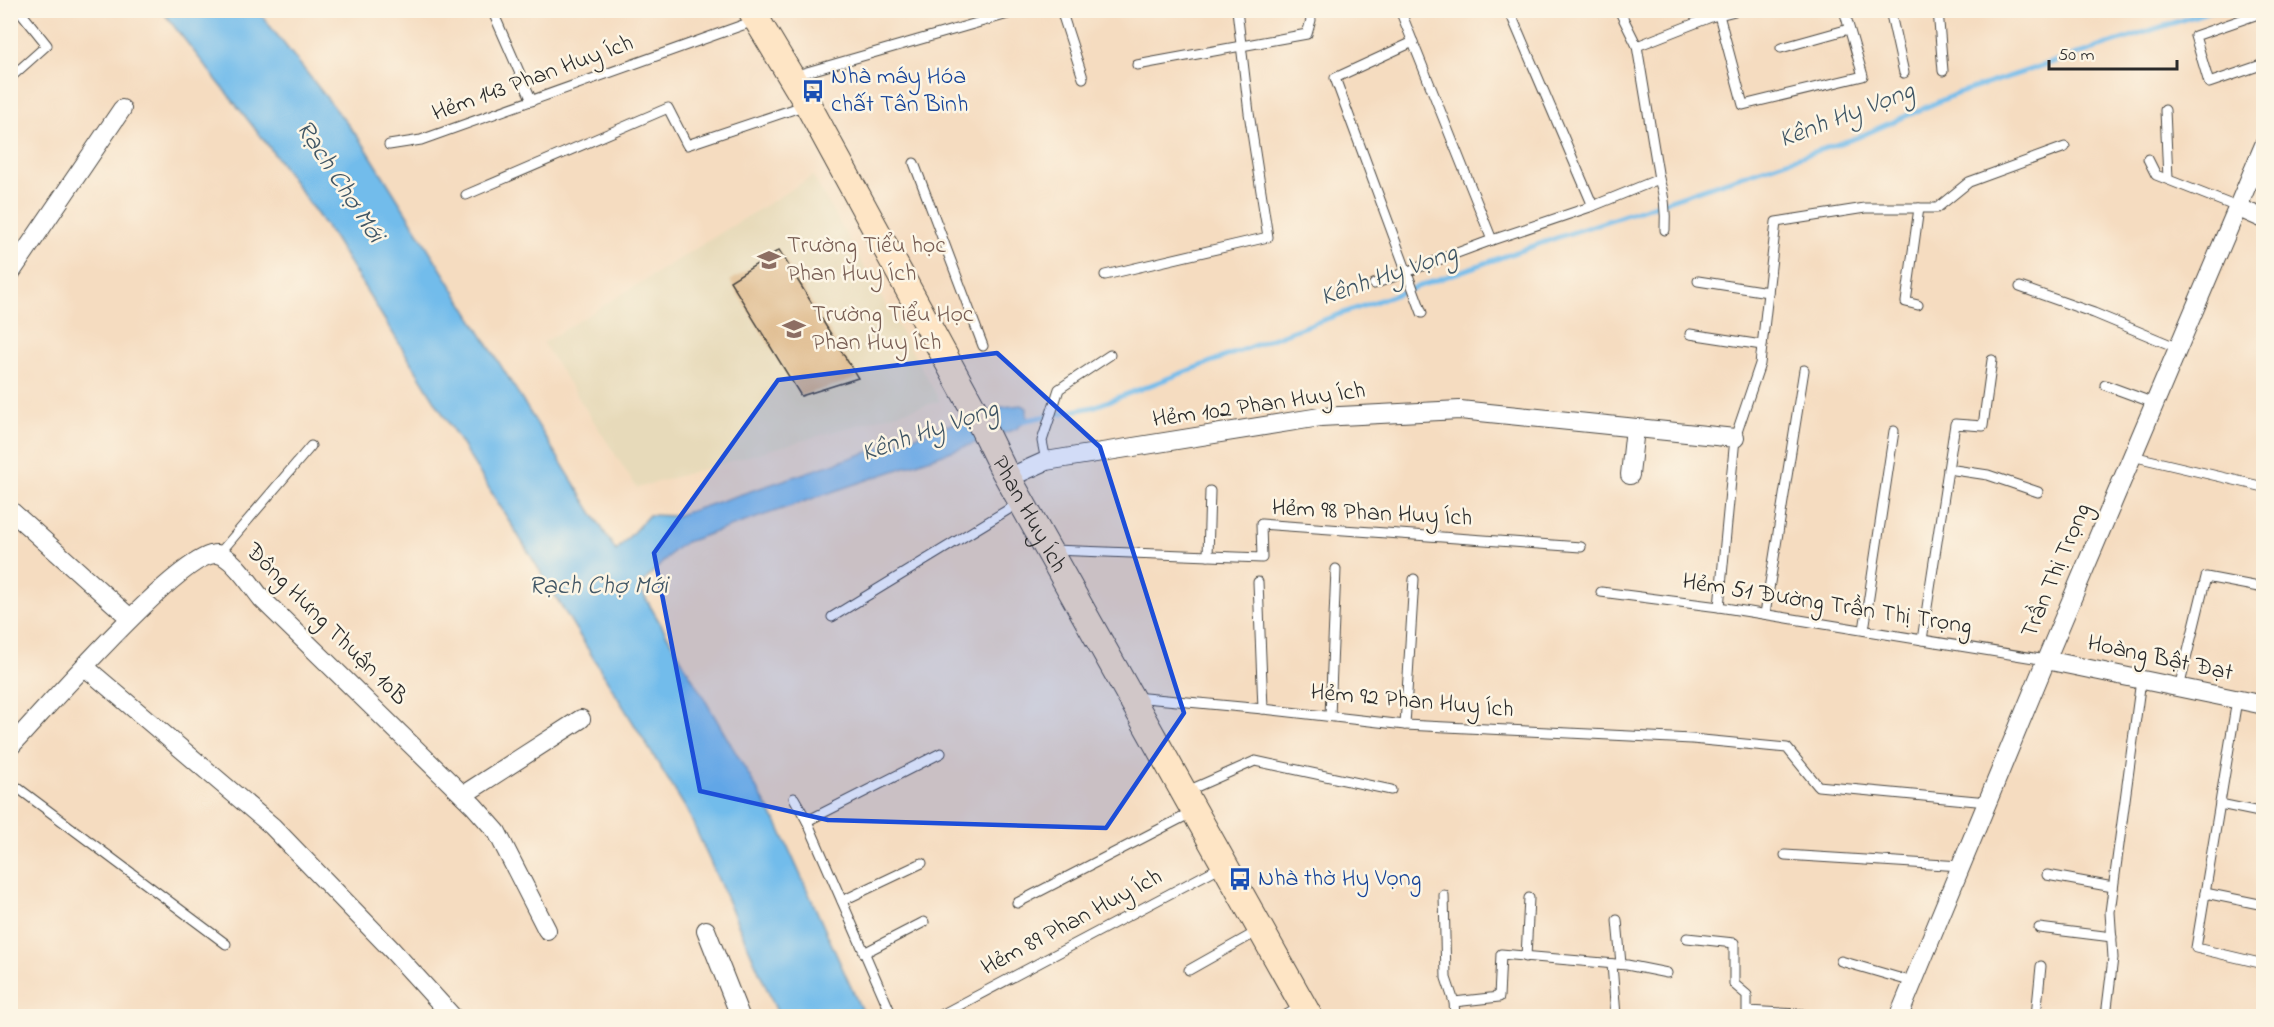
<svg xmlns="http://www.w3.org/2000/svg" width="2274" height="1027" viewBox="0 0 2274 1027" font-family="'Indie Flower',sans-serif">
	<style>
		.built { fill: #e7daba }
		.water { fill: #72bceb; stroke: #4e748b; stroke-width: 1.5 }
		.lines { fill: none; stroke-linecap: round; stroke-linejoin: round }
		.stream { stroke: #72bceb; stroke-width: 5 }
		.building { fill: #deb98b }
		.service-casing { stroke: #494641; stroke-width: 11 }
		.minor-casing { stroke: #494641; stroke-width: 20 }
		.secondary-casing { stroke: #494641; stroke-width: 28 }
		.service { stroke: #fff; stroke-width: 9 }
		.minor { stroke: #fff; stroke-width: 18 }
		.secondary { stroke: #fee5c5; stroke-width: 26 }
		.marked { fill: #1d4ed8; fill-opacity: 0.2; stroke: #1d4ed8; stroke-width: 4.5; stroke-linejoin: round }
		.labels { text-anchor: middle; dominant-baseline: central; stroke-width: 5; stroke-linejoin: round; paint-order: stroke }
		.transit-label { font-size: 24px; fill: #164399; stroke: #fcf5e5; text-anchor: start }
		.street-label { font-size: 24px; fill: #2b2b2b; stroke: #fcf5e5 }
		.education-label { font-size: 24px; fill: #785e54; stroke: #fcf5e5; text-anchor: start }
		.water-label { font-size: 26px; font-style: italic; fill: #405665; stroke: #fcf5e5 }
	</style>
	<rect width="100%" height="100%" fill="#fcf5e5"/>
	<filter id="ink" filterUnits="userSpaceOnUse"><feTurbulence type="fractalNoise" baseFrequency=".0167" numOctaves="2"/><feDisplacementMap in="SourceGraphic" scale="12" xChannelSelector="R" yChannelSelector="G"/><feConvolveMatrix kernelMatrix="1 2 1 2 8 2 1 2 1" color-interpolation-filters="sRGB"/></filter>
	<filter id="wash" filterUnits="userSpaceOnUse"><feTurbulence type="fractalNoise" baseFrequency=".008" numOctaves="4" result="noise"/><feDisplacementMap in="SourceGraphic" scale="24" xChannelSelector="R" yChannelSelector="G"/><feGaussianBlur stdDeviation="1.35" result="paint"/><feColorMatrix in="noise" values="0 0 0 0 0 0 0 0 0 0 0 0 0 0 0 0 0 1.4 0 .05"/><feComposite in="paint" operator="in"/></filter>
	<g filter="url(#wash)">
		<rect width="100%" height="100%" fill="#f5dcc0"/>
		<polygon class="built" points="813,176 940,401 637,488 543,343"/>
		<polygon class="water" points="162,11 258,11 364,145 616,551 649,515 676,516 1003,407 1022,405 1027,408 1027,419 1016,429 686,542 674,550 639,587 778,825 864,1016 779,1016 688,812 508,519 332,235 267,144"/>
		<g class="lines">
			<polyline class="stream" points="1022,421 1093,407 1295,330 1556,238 1856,138 1956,94 2213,10"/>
		</g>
		<g id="blocks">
			<polygon class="building" points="779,250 858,378 801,396 730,281"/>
		</g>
	</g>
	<g filter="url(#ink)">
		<use href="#blocks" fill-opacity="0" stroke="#494641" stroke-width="1.5"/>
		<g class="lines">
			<g class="service-casing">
				<g id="service">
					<polyline points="492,10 532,101"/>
					<polyline points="1061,10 1083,78"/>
					<polyline points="1400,10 1492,240"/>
					<polyline points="1509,10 1593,206"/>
					<path d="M1619 10 1637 46 1659 179C1665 196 1666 212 1665 230"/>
					<polyline points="1890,10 1904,73"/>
					<polyline points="1938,10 1943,71"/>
					<polyline points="1719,15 1743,105 1863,76 1844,10"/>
					<polyline points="2264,21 2261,13 2195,36 2209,83 2264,64"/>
					<polyline points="1413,42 1335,78 1422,313"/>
					<polyline points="1637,46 1711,17 1739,10"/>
					<polyline points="1781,48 1849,29"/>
					<polyline points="1137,65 1307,34 1311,20 1309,10"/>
					<polyline points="793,76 1022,10"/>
					<polyline points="10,78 47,45 19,10"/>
					<polyline points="2165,110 2168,179"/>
					<polyline points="389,145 421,140 754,21"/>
					<polyline points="2148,159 2156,175 2237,207"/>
					<polyline points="914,163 983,346"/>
					<polyline points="466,195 668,108 687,145 806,105"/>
					<polyline points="1105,275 1268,237 1249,113 1237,10"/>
					<polyline points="1698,281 1768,292"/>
					<polyline points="1374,284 1492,240 1593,206 1659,179"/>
					<polyline points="2020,287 2094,313 2178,348"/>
					<polyline points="1918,305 1906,302 1919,208"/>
					<polyline points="1690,334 1762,345"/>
					<polyline points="2105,385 2154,403"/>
					<polyline points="2132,456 2264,487"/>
					<polyline points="1046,461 1042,441 1059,389 1110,355"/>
					<polyline points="1948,469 1988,475 2038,492"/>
					<polyline points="1053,550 1262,558 1261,524 1581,547"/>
					<polyline points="219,554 311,446"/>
					<polyline points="1208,556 1210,491"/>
					<polyline points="1258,582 1263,709"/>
					<polyline points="1601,592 1719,607 2046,660"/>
					<polyline points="1719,607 1735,438 1760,364 1776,222 1865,208 1937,208 1969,182 2065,147"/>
					<polyline points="1765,614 1804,370"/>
					<polyline points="832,617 1019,503"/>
					<polyline points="1864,630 1894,431"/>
					<polyline points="1922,640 1955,424 1983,426 1992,360"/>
					<polyline points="2179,688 2206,577 2264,588"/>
					<polyline points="1134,697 1263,709 1405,725 1692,739 1787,748 1818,786 1987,802"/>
					<polyline points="2237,700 2196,948 2264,964"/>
					<polyline points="1330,716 1336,569"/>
					<polyline points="1405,725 1414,579"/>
					<polyline points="10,782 226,944"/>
					<polyline points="1185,792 1255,761 1391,790"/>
					<polyline points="794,798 807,821 892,1016"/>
					<polyline points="2220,804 2264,813"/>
					<polyline points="807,821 941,753"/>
					<polyline points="1785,855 1961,866"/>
					<polyline points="2047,875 2113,887"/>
					<polyline points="2205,893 2264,905"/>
					<polyline points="1444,895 1446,978 1454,1002 1455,1016"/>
					<polyline points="842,901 922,863"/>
					<polyline points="1017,903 1193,812"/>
					<polyline points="1617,920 1621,964"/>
					<polyline points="2039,928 2112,937"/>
					<polyline points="1687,938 1734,943 1734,984 1747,995 1747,1011 1832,1016"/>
					<polyline points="864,953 924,922"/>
					<polyline points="1526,957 1529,898"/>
					<polyline points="1841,961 1913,982"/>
					<polyline points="1612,964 1616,1016"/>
					<polyline points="1189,970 1260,930"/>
					<polyline points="1454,1002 1499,997 1501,954 1627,965 1667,973"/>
					<polyline points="939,1016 1222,866"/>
					<polyline points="1284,1016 1301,1007"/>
					<polyline points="2036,1016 2041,966"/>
					<polyline points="2106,1016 2113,958 2110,912 2141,680"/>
				</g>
			</g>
			<g class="minor-casing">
				<g id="minor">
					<polyline points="2237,207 2264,219"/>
					<polyline points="10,274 122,109"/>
					<polyline points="1630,475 1635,428"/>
					<polyline points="1008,478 1046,461 1320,417 1460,410 1735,438"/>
					<polyline points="10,510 130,618"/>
					<polyline points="2046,660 2264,705"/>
					<polyline points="85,667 272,826 391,949 452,1016"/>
					<path d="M10 747C40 715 182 551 217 554 232 555 252 587 262 599L474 806 497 832 547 930"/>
					<polyline points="463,795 581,719"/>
					<polyline points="706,930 740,1016"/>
					<polyline points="1899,1016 2046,660 2264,145"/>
				</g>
			</g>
			<g class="secondary-casing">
				<g id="secondary">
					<path id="s1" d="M751 10 808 105 974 410 1002 467 1309 1016"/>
				</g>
			</g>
			<use href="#service" class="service"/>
			<use href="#minor" class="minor"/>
			<use href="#secondary" class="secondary"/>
		</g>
	</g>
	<path class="marked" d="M997 353 1100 447 1184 713 1106 828 828 820 700 791 654 553 778 380Z"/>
	<defs>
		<g id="bus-bare" transform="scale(1.8)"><path d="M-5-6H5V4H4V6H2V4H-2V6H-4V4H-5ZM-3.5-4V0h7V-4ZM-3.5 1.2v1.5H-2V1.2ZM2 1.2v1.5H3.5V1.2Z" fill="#1a4fb4" stroke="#fcf5e5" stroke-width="2.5" paint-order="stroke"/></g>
		<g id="school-bare" transform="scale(1.8)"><path d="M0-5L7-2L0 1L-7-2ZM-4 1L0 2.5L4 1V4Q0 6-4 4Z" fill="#8d6e63" stroke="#fcf5e5" stroke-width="2.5" paint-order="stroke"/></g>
	</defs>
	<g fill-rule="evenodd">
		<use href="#bus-bare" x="813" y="91"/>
		<use href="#school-bare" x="769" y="260"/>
		<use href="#school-bare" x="794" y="329"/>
		<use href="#bus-bare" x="1240" y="879"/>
	</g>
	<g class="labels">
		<g class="transit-label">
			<text x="831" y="77">Nhà máy Hóa<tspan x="831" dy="28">chất Tân Bình</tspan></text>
			<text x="1258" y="879">Nhà thờ Hy Vọng</text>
		</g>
		<g class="street-label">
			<text transform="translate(533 79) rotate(-20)">Hẻm 143 Phan Huy Ích</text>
			<text transform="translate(1259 406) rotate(-8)">Hẻm 102 Phan Huy Ích</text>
			<text stroke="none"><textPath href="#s1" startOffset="576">Phan Huy Ích</textPath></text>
			<text transform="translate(1372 514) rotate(3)">Hẻm 98 Phan Huy Ích</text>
			<text transform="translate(2057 571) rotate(-67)">Trần Thị Trọng</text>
			<text transform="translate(1827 605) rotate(9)">Hẻm 51 Đường Trần Thị Trọng</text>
			<text transform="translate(326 625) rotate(45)">Đông Hưng Thuận 10B</text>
			<text transform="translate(2160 659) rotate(12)">Hoàng Bật Đạt</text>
			<text transform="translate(1412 702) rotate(5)">Hẻm 92 Phan Huy Ích</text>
			<text transform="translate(1072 923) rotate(-28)">Hẻm 89 Phan Huy Ích</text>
		</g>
		<g class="education-label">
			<text x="787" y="246">Trường Tiểu học<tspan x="787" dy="28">Phan Huy Ích</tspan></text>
			<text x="812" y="315">Trường Tiểu Học<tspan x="812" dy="28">Phan Huy Ích</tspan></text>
		</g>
		<g class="water-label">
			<text transform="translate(1847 116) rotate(-21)">Kênh Hy Vọng</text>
			<text transform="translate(339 182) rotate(57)">Rạch Chợ Mới</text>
			<text transform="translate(1389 276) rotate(-19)">Kênh Hy Vọng</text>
			<text transform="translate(930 432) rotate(-19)">Kênh Hy Vọng</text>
			<text x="598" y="587">Rạch Chợ Mới</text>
		</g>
	</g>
	<rect width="2274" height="1027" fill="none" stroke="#fcf5e5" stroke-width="36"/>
	<path d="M2049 60v9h128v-9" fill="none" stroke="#2b2b2b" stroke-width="3"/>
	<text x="2058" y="60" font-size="18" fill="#2b2b2b" stroke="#fcf5e5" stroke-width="4.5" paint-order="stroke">50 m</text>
</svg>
